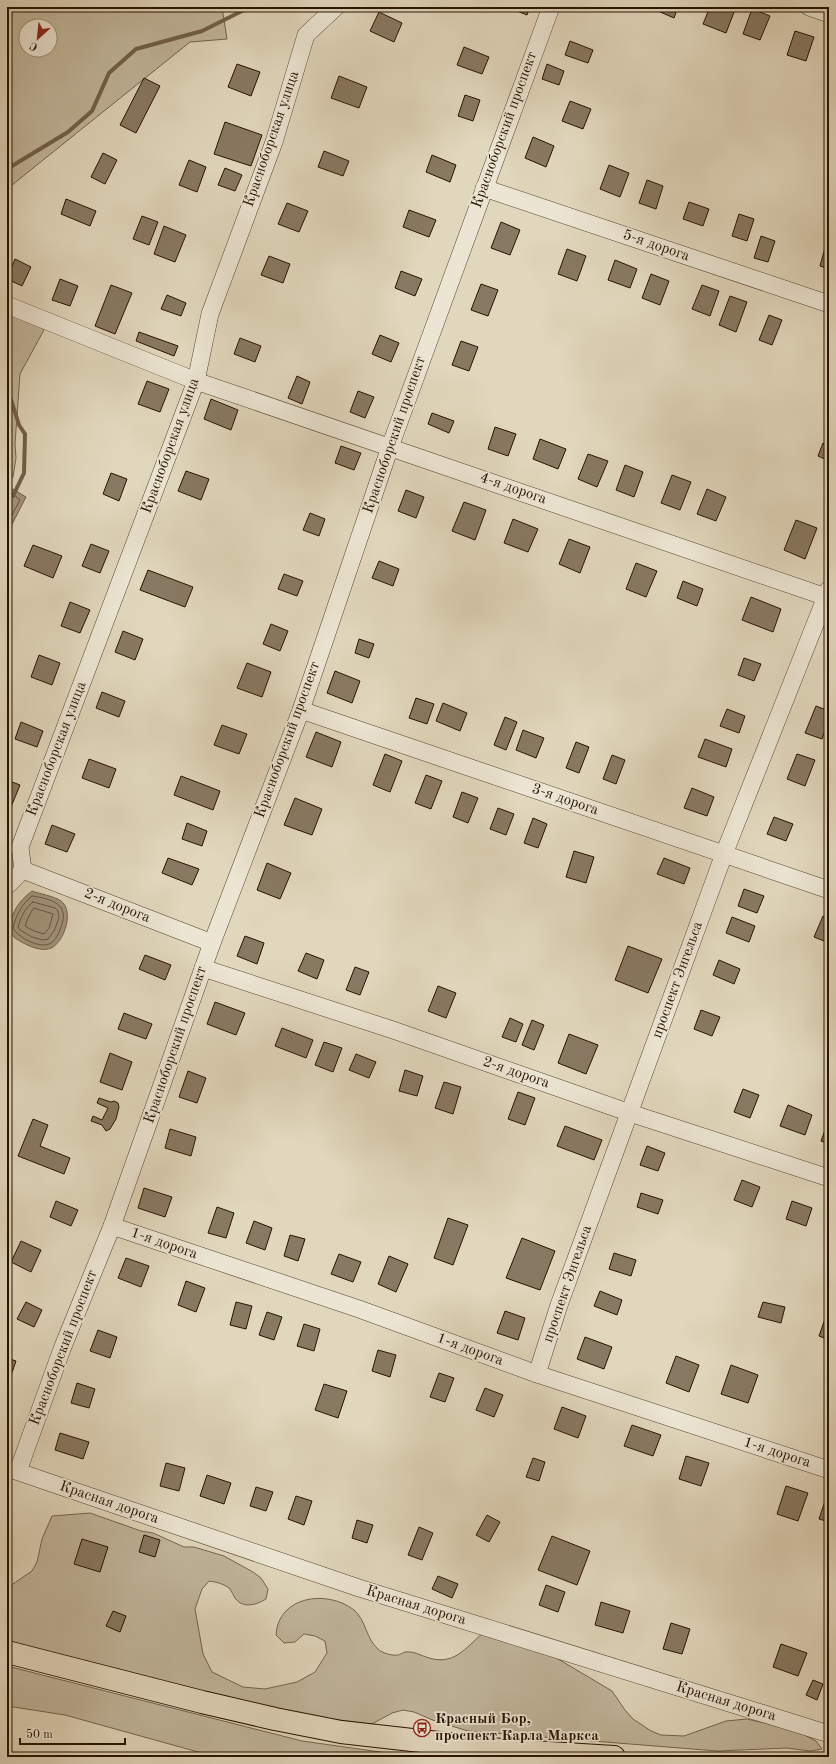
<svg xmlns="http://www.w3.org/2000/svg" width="836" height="1764" viewBox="0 0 836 1764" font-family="'Old Standard TT',serif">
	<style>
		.green { fill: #c1b69c; stroke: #74644e; fill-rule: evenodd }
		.water { fill: #a2947c; stroke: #71604a }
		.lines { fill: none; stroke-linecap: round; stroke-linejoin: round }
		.shore { stroke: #64543e; stroke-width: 1 }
		.stream { stroke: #71604a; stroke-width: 4 }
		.building { fill: #887962; stroke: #271300 }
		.minor-casing { stroke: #56442f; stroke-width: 18 }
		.major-casing { stroke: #271300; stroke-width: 24 }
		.minor { stroke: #ece5d3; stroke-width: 17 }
		.major { stroke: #e1d7bc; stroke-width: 22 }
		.labels { text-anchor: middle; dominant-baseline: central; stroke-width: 3.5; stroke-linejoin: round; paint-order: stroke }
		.street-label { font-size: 15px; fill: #271300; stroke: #ece5d3 }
		.poi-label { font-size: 15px; font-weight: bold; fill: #271300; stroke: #ece5d3; text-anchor: start }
	</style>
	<rect width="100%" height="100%" fill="#e1d7bc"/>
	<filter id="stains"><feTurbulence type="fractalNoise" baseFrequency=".005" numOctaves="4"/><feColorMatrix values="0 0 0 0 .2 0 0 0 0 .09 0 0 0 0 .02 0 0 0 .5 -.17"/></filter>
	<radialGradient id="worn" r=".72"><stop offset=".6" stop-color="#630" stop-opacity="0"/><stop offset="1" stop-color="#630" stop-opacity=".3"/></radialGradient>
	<g class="green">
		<path d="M7 7H222L227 39 190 42 7 189ZM26 26H50V50H26Z"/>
		<polygon points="7,313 45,328 20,374 15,444 16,458 13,477 7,485"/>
		<path d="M90 1513 141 1531 153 1533 184 1547H194L224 1556 253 1572 261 1578 268 1589 266 1599C256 1605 243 1609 235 1598 233 1595 232 1592 230 1589 225 1584 216 1582 209 1581L202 1589 195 1609 203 1654 212 1672 243 1687 265 1689 297 1682 315 1672 327 1653 325 1641 315 1636 304 1634 295 1642 284 1643 276 1635C278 1596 327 1589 354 1610 366 1620 366 1639 378 1649 382 1653 392 1656 398 1655 400 1655 403 1652 406 1652 413 1651 420 1655 426 1657 454 1667 465 1648 483 1633L548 1653 612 1691 625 1710 633 1719 651 1731 661 1735 684 1736 726 1721 747 1719 795 1730 816 1741 822 1749 810 1751 787 1748 717 1751 468 1731 435 1721 414 1712 403 1710 392 1713 372 1724 298 1715 7 1644V1588L32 1571 37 1562 42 1539 52 1516Z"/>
		<polygon points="7,1666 302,1741 416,1757 236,1757 209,1755 65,1715 7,1706"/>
	</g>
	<g class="water">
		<polygon points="13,489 26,497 7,534 7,493"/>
		<path d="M32 891C40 894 54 896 61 901 74 911 65 939 53 947 42 954 24 944 15 938 12 935 10 931 8 928 14 910 17 903 32 891Z"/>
	</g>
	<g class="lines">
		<g class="shore">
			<polyline points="7,496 13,494 20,500 7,524"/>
			<path d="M32 896C52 899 70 904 61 927 59 933 56 940 51 943 40 950 18 937 13 928 16 915 22 904 32 896Z"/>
			<path d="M33 902 55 908 58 911 59 918 54 931 48 939 43 940 32 937 20 930 18 927C21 917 25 908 33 902Z"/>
			<polygon points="34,908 53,914 49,928 44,934 34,931 25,926 28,918"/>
		</g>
		<g class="stream">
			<polyline points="7,169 68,132 92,111 109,73 136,49 202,31 250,7"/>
			<polyline points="7,387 19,425 25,434 24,473 13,496"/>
		</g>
	</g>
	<g class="building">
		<polygon points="507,7 530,7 527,15"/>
		<polygon points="659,7 678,7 674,18 658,11"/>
		<polygon points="710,7 736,7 726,33 703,24"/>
		<polygon points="752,9 770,16 760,40 743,34"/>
		<polygon points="379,12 402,23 394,42 370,31"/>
		<polygon points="795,31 814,37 806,61 787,55"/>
		<polygon points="570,41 593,50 588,63 565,55"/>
		<polygon points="464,47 489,57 482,74 457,65"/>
		<polygon points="237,64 260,72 251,96 228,87"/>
		<polygon points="547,64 564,71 559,85 542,79"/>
		<polygon points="339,76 367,87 359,108 331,98"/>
		<polygon points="144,78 160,86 136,133 120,125"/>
		<polygon points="465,95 480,100 473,121 458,116"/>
		<polygon points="570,101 591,109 583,129 562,121"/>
		<polygon points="225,122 262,135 251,166 214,154"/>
		<polygon points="533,137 554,146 546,167 525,158"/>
		<polygon points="324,151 349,161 343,176 318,167"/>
		<polygon points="103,153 117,160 105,184 91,177"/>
		<polygon points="432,155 456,165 450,182 426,172"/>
		<polygon points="189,160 206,167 197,192 179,185"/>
		<polygon points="609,165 629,173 620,197 600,189"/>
		<polygon points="225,168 242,175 235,191 218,185"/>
		<polygon points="647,180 663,186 656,209 639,203"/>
		<polygon points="66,199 96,211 90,226 61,214"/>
		<polygon points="689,202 709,209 703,226 683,219"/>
		<polygon points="287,203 308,211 299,232 278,224"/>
		<polygon points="409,210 436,220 429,237 403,227"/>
		<polygon points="739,214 754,219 747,241 732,236"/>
		<polygon points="142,216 158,222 149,245 133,239"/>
		<polygon points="501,222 520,230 510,255 491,248"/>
		<polygon points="164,226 186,235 175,262 154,254"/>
		<polygon points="761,236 775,241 768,262 754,258"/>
		<polygon points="826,244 829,245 829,269 820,266"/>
		<polygon points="567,249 586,256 577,281 558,274"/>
		<polygon points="269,256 290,264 283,283 261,275"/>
		<polygon points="15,259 31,267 22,286 7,279"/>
		<polygon points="615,260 637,269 630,288 608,280"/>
		<polygon points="401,271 422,279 415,296 395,288"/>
		<polygon points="651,274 669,281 660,305 642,298"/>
		<polygon points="60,279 78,286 70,306 52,300"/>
		<polygon points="481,284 498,290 488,316 471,310"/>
		<polygon points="111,285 132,293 115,334 95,326"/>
		<polygon points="702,285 719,291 710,316 692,309"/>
		<polygon points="167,295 186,303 181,316 161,309"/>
		<polygon points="730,296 747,302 736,332 719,325"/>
		<polygon points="769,315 782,320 772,345 759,340"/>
		<polygon points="139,332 178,346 174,356 136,341"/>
		<polygon points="380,335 399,343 391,362 372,354"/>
		<polygon points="240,338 261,346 255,362 234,354"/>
		<polygon points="461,341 478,347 469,371 452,365"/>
		<polygon points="297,376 310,382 302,404 288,398"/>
		<polygon points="147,381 169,389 160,412 138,404"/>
		<polygon points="358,391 374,397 365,418 350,412"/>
		<polygon points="211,399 238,410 231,430 204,419"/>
		<polygon points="432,413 454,421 449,433 428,424"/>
		<polygon points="495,427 516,434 508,456 488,449"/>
		<polygon points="540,439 566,449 558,469 533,459"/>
		<polygon points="823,443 829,446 829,461 818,456"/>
		<polygon points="341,446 361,453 354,470 335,463"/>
		<polygon points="588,454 608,461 597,487 578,479"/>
		<polygon points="625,465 643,472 634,497 616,490"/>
		<polygon points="186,471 209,479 201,500 178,491"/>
		<polygon points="111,473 127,479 119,501 103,494"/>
		<polygon points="672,475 691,482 680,510 661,503"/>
		<polygon points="707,489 726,497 716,521 697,514"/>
		<polygon points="406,490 424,497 416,518 398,511"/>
		<polygon points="464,502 486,510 475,540 452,531"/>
		<polygon points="310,513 325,519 319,536 303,530"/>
		<polygon points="513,519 538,529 528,552 504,543"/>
		<polygon points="796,520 817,528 805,559 784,550"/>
		<polygon points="569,539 590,547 580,573 559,564"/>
		<polygon points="91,544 109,551 100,573 82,566"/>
		<polygon points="33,545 62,556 53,578 24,566"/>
		<polygon points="379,561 399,569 393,586 372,578"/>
		<polygon points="636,563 657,571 646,597 626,589"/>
		<polygon points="148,570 193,587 185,607 140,590"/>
		<polygon points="284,574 303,581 297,596 278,589"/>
		<polygon points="683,581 703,589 697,606 677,598"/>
		<polygon points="751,597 781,609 773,632 742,620"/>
		<polygon points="70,602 90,610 80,633 61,626"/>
		<polygon points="271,624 288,631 280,651 263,644"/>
		<polygon points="123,631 143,639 135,660 115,652"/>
		<polygon points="359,639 374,644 369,658 355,653"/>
		<polygon points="39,655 60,663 52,685 31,677"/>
		<polygon points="744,658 761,664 754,681 738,675"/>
		<polygon points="247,663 271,672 262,697 237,688"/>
		<polygon points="335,671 360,681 352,703 327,693"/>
		<polygon points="102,692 125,701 119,717 96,708"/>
		<polygon points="416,698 434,704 427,724 409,718"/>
		<polygon points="443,703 467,713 460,731 436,721"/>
		<polygon points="816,706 829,711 829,720 822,739 805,733"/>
		<polygon points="727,709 745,716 739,733 720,726"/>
		<polygon points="505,717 517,722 506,750 494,745"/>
		<polygon points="21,722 43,731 37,747 15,739"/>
		<polygon points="222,725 247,734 239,754 214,745"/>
		<polygon points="523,730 544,738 536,758 516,750"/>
		<polygon points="316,732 341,742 332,767 306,757"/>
		<polygon points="705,739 732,749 726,767 698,757"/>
		<polygon points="576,742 589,747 579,773 566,768"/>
		<polygon points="385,754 402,761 390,792 373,785"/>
		<polygon points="797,754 815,760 805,786 787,779"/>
		<polygon points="612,755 625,760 616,784 603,779"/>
		<polygon points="89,759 116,769 109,788 82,778"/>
		<polygon points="426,775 442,781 431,809 415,803"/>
		<polygon points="181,776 220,791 213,810 174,795"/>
		<polygon points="7,780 20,785 11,807 7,806"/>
		<polygon points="692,788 714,797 707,816 684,808"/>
		<polygon points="462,792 478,798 468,823 453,817"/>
		<polygon points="295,798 322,809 312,835 284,825"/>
		<polygon points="498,808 514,814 506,835 490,829"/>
		<polygon points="774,817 793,824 786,841 767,834"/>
		<polygon points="533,818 547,824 538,848 524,843"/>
		<polygon points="187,823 207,831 202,846 182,839"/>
		<polygon points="52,825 75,834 67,852 45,844"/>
		<polygon points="574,851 594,857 586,883 566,877"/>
		<polygon points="168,858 199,869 192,885 162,873"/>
		<polygon points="664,858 690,868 684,884 657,874"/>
		<polygon points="267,863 291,873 280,899 257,890"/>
		<polygon points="744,889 764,896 757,913 738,906"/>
		<polygon points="823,916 829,918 829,943 814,937"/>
		<polygon points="732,917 755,926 749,942 726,933"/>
		<polygon points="245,936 264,943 257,964 237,956"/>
		<polygon points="628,946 662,959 648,993 615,980"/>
		<polygon points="306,953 324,960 317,979 298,971"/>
		<polygon points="145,955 171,965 165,980 139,969"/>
		<polygon points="719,960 740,969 734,984 713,975"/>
		<polygon points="355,967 369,972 360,995 346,990"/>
		<polygon points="438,986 456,993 446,1018 428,1011"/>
		<polygon points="215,1002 245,1013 236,1035 207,1024"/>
		<polygon points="701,1010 720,1017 712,1036 694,1029"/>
		<polygon points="124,1013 152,1024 146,1039 118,1029"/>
		<polygon points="510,1018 523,1024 516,1042 502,1037"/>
		<polygon points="532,1020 544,1025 534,1050 522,1045"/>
		<polygon points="282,1028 313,1040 306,1058 275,1046"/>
		<polygon points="569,1034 598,1045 586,1074 558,1063"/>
		<polygon points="324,1042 342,1048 333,1072 315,1065"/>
		<polygon points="110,1053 132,1062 122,1090 100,1082"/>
		<polygon points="356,1054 376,1062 369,1078 349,1070"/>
		<polygon points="405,1070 423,1076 417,1096 399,1091"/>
		<polygon points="188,1071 206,1078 197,1103 179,1097"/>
		<polygon points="444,1082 461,1087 453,1114 435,1108"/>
		<polygon points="743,1089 759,1095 750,1118 734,1112"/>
		<polygon points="518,1092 535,1098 525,1125 508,1119"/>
		<polygon points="99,1098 111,1102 114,1101 118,1103 119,1107 116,1119 110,1129 106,1131 102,1125 91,1121 93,1116 102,1120 108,1108 97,1103"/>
		<polygon points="788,1105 812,1115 805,1135 780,1126"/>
		<polygon points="33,1119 48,1125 40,1146 70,1158 64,1174 18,1156"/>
		<polygon points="828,1122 829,1123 829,1144 821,1141"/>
		<polygon points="565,1126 602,1140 594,1160 557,1146"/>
		<polygon points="170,1129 196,1137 191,1156 165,1148"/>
		<polygon points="647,1146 665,1153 658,1171 640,1165"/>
		<polygon points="742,1180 760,1187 752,1207 734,1200"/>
		<polygon points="144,1188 172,1197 165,1217 138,1208"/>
		<polygon points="641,1193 663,1200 658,1214 637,1207"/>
		<polygon points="56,1201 78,1210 71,1226 50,1217"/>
		<polygon points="792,1201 812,1208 806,1226 786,1219"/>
		<polygon points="217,1207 234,1213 226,1238 208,1233"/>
		<polygon points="448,1218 468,1225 453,1265 434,1258"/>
		<polygon points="254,1221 272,1228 265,1250 246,1243"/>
		<polygon points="290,1235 305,1239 298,1261 284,1256"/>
		<polygon points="522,1238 555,1251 540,1290 506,1278"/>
		<polygon points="21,1241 41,1250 31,1272 11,1262"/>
		<polygon points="614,1253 636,1260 631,1276 609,1269"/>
		<polygon points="339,1254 361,1262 353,1282 331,1274"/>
		<polygon points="389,1256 408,1264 396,1292 378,1284"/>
		<polygon points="126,1258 149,1266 141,1287 118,1278"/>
		<polygon points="186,1281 205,1288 196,1312 178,1305"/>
		<polygon points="600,1291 622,1300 617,1315 594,1306"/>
		<polygon points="26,1302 42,1310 34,1327 17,1319"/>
		<polygon points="236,1302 252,1306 246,1329 230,1325"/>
		<polygon points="763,1302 785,1307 781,1323 758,1317"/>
		<polygon points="505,1311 525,1318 518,1340 497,1333"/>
		<polygon points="267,1312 282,1317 274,1340 259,1335"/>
		<polygon points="825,1319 829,1321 829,1340 819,1336"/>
		<polygon points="304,1324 320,1329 314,1351 297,1346"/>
		<polygon points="98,1330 117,1337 110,1358 90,1351"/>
		<polygon points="585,1337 612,1347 604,1369 577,1359"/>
		<polygon points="378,1350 396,1355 390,1377 372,1371"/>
		<polygon points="676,1356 699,1365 689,1392 666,1383"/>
		<polygon points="7,1358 16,1361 9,1381 7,1380"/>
		<polygon points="731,1365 758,1375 748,1403 721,1394"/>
		<polygon points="439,1373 454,1378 445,1402 430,1397"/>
		<polygon points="77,1383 95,1389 89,1408 71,1403"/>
		<polygon points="324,1384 347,1391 338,1418 315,1410"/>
		<polygon points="485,1388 503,1395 494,1417 476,1410"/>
		<polygon points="562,1407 586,1416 578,1438 554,1429"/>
		<polygon points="632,1425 661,1435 653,1456 624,1446"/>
		<polygon points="60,1433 89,1442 83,1459 55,1450"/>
		<polygon points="686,1456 709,1463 701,1486 679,1479"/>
		<polygon points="533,1458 545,1462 539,1481 526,1477"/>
		<polygon points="166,1463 185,1468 179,1491 160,1486"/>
		<polygon points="207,1475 231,1483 224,1504 200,1496"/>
		<polygon points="786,1486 808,1493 798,1521 777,1514"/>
		<polygon points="256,1487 273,1492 266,1511 250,1506"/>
		<polygon points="296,1496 312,1501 304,1525 288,1519"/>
		<polygon points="826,1498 829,1499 829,1522 819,1519"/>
		<polygon points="487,1515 500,1522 489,1542 476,1535"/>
		<polygon points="357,1520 373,1525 367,1543 352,1538"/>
		<polygon points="419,1527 433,1533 422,1560 408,1555"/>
		<polygon points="144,1535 160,1540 155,1557 139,1552"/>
		<polygon points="552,1536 590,1551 577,1585 538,1570"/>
		<polygon points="82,1539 108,1547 100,1572 74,1564"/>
		<polygon points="438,1576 458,1584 452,1598 432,1589"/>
		<polygon points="546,1585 565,1592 558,1612 539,1605"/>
		<polygon points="601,1602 630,1611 623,1633 595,1625"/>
		<polygon points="113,1611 126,1616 120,1632 106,1626"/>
		<polygon points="671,1623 690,1629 682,1654 663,1649"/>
		<polygon points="781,1644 807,1653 798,1676 773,1667"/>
		<polygon points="813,1680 823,1684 817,1700 806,1695"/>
	</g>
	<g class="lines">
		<g class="minor-casing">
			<g id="minor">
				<polyline points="809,7 829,14"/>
				<polyline points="484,188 829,304"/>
				<polyline points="7,305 196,381 829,598"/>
				<polyline points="301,710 829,890"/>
				<polyline points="23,870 212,943"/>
				<polyline points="7,886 23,870 20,847 196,381 210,314 274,142 306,35 336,7"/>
				<polyline points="203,968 393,1030 630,1113 829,1178"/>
				<polyline points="112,1226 359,1309 537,1374 829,1470"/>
				<polyline points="537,1374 559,1305 724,854 829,589"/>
				<polyline points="7,1468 359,1588 829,1734"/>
				<polyline points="18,1471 62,1349 112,1226 212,943 301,710 390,447 551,7"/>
			</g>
		</g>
		<g class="major-casing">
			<polyline id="major" points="7,1652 202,1702 275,1719 341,1732 501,1750 614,1757"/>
		</g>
		<use href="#minor" class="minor"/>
		<use href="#major" class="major"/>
	</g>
	<defs>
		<g id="bus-ring" transform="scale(0.9)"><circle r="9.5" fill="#ece5d3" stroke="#8f2418" stroke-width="1.5"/><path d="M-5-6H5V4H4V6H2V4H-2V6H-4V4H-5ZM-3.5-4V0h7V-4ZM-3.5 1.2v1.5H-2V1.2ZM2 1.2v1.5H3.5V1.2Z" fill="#8f2418"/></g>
	</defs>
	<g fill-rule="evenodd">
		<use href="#bus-ring" x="422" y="1728"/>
	</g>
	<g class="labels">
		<g class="street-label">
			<text transform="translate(505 130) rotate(-70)">Красноборский проспект</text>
			<text transform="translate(272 139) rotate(-71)">Красноборская улица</text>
			<text transform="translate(656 246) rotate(19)">5-я дорога</text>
			<text transform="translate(395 435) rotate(-71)">Красноборский проспект</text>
			<text transform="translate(171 446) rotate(-70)">Красноборская улица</text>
			<text transform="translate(513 489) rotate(19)">4-я дорога</text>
			<text transform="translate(288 740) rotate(-70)">Красноборский проспект</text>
			<text transform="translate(57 749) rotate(-69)">Красноборская улица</text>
			<text transform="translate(565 800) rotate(19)">3-я дорога</text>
			<text transform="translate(117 906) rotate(22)">2-я дорога</text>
			<text transform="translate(678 980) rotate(-70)">проспект Энгельса</text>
			<text transform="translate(176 1045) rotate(-71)">Красноборский проспект</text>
			<text transform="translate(516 1073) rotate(19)">2-я дорога</text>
			<text transform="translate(164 1244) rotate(19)">1-я дорога</text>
			<text transform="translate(568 1284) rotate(-71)">проспект Энгельса</text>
			<text transform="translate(64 1348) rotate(-69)">Красноборский проспект</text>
			<text transform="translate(470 1350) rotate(20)">1-я дорога</text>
			<text transform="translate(777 1453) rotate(18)">1-я дорога</text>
			<text transform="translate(109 1503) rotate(19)">Красная дорога</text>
			<text transform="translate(416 1606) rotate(17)">Красная дорога</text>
			<text transform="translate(726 1702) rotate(17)">Красная дорога</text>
		</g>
		<g class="poi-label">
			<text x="435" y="1719">Красный Бор,<tspan x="435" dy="17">проспект Карла Маркса</tspan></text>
		</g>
	</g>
	<rect width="836" height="1764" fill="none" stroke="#e1d7bc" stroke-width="24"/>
	<rect x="8" y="8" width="820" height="1748" fill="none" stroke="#271300" stroke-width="2"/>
	<rect x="12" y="12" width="812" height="1740" fill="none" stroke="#271300"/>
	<g transform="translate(38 38) rotate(207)"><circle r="19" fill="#ece5d3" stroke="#9d917f"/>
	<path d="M0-3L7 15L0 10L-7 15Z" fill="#8f2418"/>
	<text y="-6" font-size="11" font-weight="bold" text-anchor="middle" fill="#271300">С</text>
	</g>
	<path d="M20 1738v6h105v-6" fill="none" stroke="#271300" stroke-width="2"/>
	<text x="26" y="1738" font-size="12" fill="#271300" stroke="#ece5d3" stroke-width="3" paint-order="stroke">50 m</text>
	<rect width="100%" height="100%" filter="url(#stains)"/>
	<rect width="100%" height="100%" fill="url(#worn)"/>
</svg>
